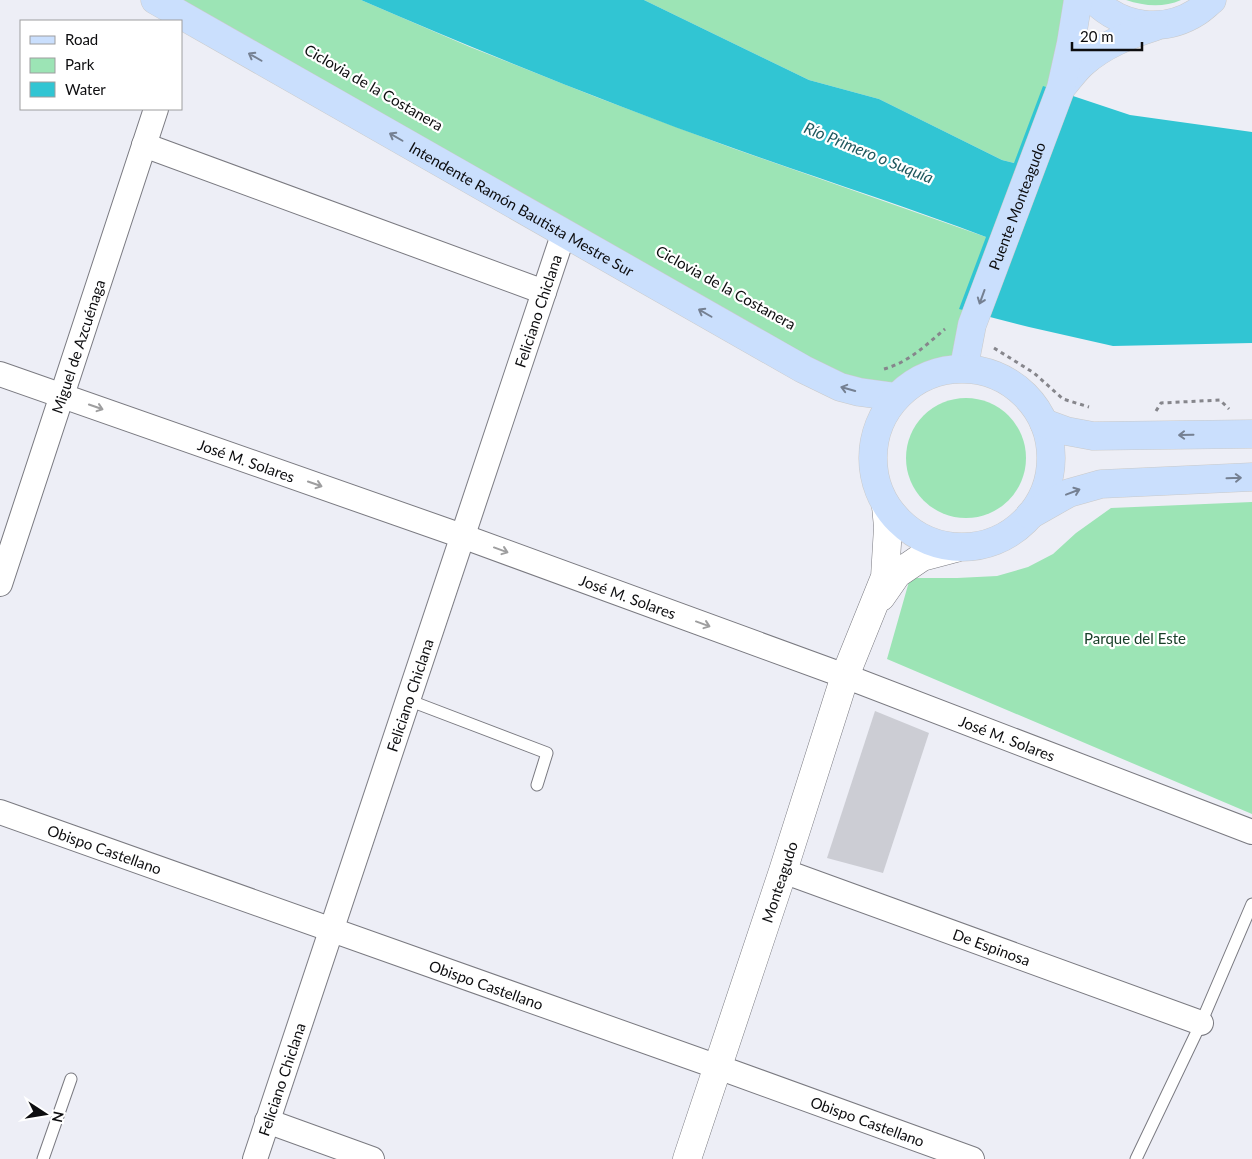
<svg xmlns="http://www.w3.org/2000/svg" width="1252" height="1159" viewBox="0 0 1252 1159" font-family="Lato,sans-serif">
	<style>
		.green { fill: #9ce4b5 }
		.water { fill: #31c5d3 }
		.building { fill: #cccdd4 }
		.lines { fill: none; stroke-linecap: round; stroke-linejoin: round }
		.service-casing { stroke: #7a7a81; stroke-width: 13 }
		.minor-casing { stroke: #7a7a81; stroke-width: 26 }
		.tertiary-casing { stroke: #7a7a81; stroke-width: 29 }
		.primary-casing { stroke: #cacaca; stroke-width: 29 }
		.path { stroke: #86868c; stroke-width: 3; stroke-dasharray: 4 4; stroke-linecap: butt }
		.service { stroke: #fff; stroke-width: 11 }
		.minor { stroke: #fff; stroke-width: 24 }
		.tertiary { stroke: #fff; stroke-width: 28 }
		.primary { stroke: #cadffd; stroke-width: 28 }
		.oneway { stroke: #758092 }
		.oneway2 { stroke: #9e9e9f }
		.labels { text-anchor: middle; dominant-baseline: central; stroke-width: 4.5; stroke-linejoin: round; paint-order: stroke }
		.street-label { font-size: 15px; fill: #0d0d0f; stroke: #fff }
		.park-label { font-size: 15px; fill: #194029; stroke: #fff }
		.water-label { font-size: 16px; font-style: italic; fill: #1f585e; stroke: #fff }
	</style>
	<rect width="100%" height="100%" fill="#edeef6"/>
	<g class="green">
		<polygon points="155,0 361,0 470,47 596,97 732,148 986,237 1014,163 1002,160 879,99 809,80 644,0 1078,0 964,367 946,370 920,378 896,397 859,392"/>
		<path d="M1126 0H1181C1163 8 1144 6 1126 0Z"/>
		<circle cx="966" cy="458" r="60"/>
		<polygon points="1252,502 1252,814 887,659 910,578 957,578 997,576 1028,567 1053,554 1076,533 1111,508"/>
	</g>
	<path class="water" d="M361 0H644L809 80 879 99 1002 160 1014 163 1043 86 1130 115 1252 132V343L1113 346 1029 327 959 309 986 237C902 205 817 178 733 148 607 103 484 53 361 0Z"/>
	<polygon class="building" points="875,711 929,733 883,873 827,858"/>
	<g class="lines">
		<g class="service-casing">
			<g id="service">
				<polyline points="408,700 547,753 537,785"/>
				<polyline points="43,1159 71,1079"/>
				<polyline points="1136,1159 1201,1023 1252,904"/>
			</g>
		</g>
		<g class="minor-casing">
			<g id="minor">
				<polyline points="144,145 544,292"/>
				<path id="s1" d="M0 374 462 536 845 676 1252 832"/>
				<path id="s2" d="M0 584 156 109"/>
				<path id="s3" d="M0 812 718 1067 972 1159"/>
				<path id="s4" d="M783 871 1201 1023"/>
				<polyline points="267,1121 372,1159"/>
				<path id="s5" d="M255 1159 564 232"/>
			</g>
		</g>
		<g class="tertiary-casing">
			<g id="tertiary">
				<polyline points="881,597 897,574 922,557 956,548"/>
				<path id="s6" d="M687 1159 783 871 845 676 885 577 888 527 886 506"/>
			</g>
		</g>
		<g class="primary-casing">
			<g id="primary">
				<path id="s7" d="M155 0 803 369 840 387 859 392 896 397"/>
				<path d="M1094 0C1121 27 1163 34 1197 12 1202 9 1207 4 1212 0"/>
				<path d="M1062 87C1069 79 1075 70 1083 63 1103 45 1129 35 1154 27"/>
				<path id="s8" d="M964 367 972 325 1061 88 1071 43 1078 0"/>
				<circle cx="962" cy="458" r="89"/>
				<polyline points="1044,423 1066,431 1093,436 1252,434"/>
				<polyline points="1030,515 1069,493 1101,484 1252,477"/>
			</g>
		</g>
		<g class="path">
			<polyline points="994,348 1034,373 1063,399 1089,407"/>
			<path d="M884 369C909 362 926 345 945 329"/>
			<polyline points="1156,411 1161,403 1220,400 1229,409"/>
		</g>
		<use href="#service" class="service"/>
		<use href="#minor" class="minor"/>
		<use href="#tertiary" class="tertiary"/>
		<use href="#primary" class="primary"/>
	</g>
	<defs><path id="oneway-shaft" d="M-6 0H5M1.5-3L5.5 0L1.5 3" fill="none" stroke-width="1.6" stroke-linecap="round" stroke-linejoin="round" transform="scale(1.25)"/></defs>
	<g class="oneway">
		<use href="#oneway-shaft" transform="translate(255 57) rotate(-150)"/>
		<use href="#oneway-shaft" transform="translate(396 137) rotate(-150)"/>
		<use href="#oneway-shaft" transform="translate(982 297) rotate(110)"/>
		<use href="#oneway-shaft" transform="translate(705 313) rotate(-150)"/>
		<use href="#oneway-shaft" transform="translate(848 389) rotate(-164)"/>
		<use href="#oneway-shaft" transform="translate(1186 435) rotate(179)"/>
		<use href="#oneway-shaft" transform="translate(1234 478) rotate(-2)"/>
		<use href="#oneway-shaft" transform="translate(1073 492) rotate(-21)"/>
	</g>
	<g class="oneway2">
		<use href="#oneway-shaft" transform="translate(96 407) rotate(19)"/>
		<use href="#oneway-shaft" transform="translate(315 484) rotate(19)"/>
		<use href="#oneway-shaft" transform="translate(501 550) rotate(20)"/>
		<use href="#oneway-shaft" transform="translate(703 624) rotate(20)"/>
	</g>
	<g class="labels">
		<g class="street-label">
			<text transform="translate(374 87) rotate(30)">Ciclovia de la Costanera</text>
			<text stroke="none"><textPath href="#s8" startOffset="170">Puente Monteagudo</textPath></text>
			<text stroke="none"><textPath href="#s7" startOffset="422">Intendente Ramón Bautista Mestre Sur</textPath></text>
			<text transform="translate(726 287) rotate(29)">Ciclovia de la Costanera</text>
			<text stroke="none"><textPath href="#s5" startOffset="894">Feliciano Chiclana</textPath></text>
			<text stroke="none"><textPath href="#s2" startOffset="250">Miguel de Azcuénaga</textPath></text>
			<text stroke="none"><textPath href="#s1" startOffset="261">José M. Solares</textPath></text>
			<text stroke="none"><textPath href="#s1" startOffset="666">José M. Solares</textPath></text>
			<text stroke="none"><textPath href="#s5" startOffset="489">Feliciano Chiclana</textPath></text>
			<text stroke="none"><textPath href="#s1" startOffset="1071">José M. Solares</textPath></text>
			<text stroke="none"><textPath href="#s3" startOffset="111">Obispo Castellano</textPath></text>
			<text stroke="none"><textPath href="#s6" startOffset="292">Monteagudo</textPath></text>
			<text stroke="none"><textPath href="#s4" startOffset="222">De Espinosa</textPath></text>
			<text stroke="none"><textPath href="#s3" startOffset="516">Obispo Castellano</textPath></text>
			<text stroke="none"><textPath href="#s5" startOffset="84">Feliciano Chiclana</textPath></text>
			<text stroke="none"><textPath href="#s3" startOffset="921">Obispo Castellano</textPath></text>
		</g>
		<g class="park-label">
			<text x="1135" y="638">Parque del Este</text>
		</g>
		<g class="water-label">
			<text transform="translate(869 152) rotate(22)">Río Primero o Suquía</text>
		</g>
	</g>
	<rect x="20" y="20" width="162" height="90" fill="#ffffff" stroke="#9e9e9f"/>
	<rect x="30" y="36" width="25" height="8" fill="#cadffd" stroke="#9e9e9f"/>
	<text x="65" y="45" font-size="15" fill="#0d0d0f">Road</text>
	<rect x="30" y="58" width="25" height="15" fill="#9ce4b5" stroke="#9e9e9f"/>
	<text x="65" y="70" font-size="15" fill="#0d0d0f">Park</text>
	<rect x="30" y="82" width="25" height="15" fill="#31c5d3" stroke="#9e9e9f"/>
	<text x="65" y="95" font-size="15" fill="#0d0d0f">Water</text>
	<g transform="translate(45 1114) rotate(102)" stroke="#ffffff" stroke-width="4" paint-order="stroke">
	<path d="M0-4L9 19L0 12L-9 19Z" fill="#0d0d0f"/>
	<text y="-8" font-size="14" font-weight="bold" text-anchor="middle" fill="#0d0d0f">N</text>
	</g>
	<path d="M1072 42v8h70v-8" fill="none" stroke="#0d0d0f" stroke-width="2.5"/>
	<text x="1080" y="42" font-size="15" fill="#0d0d0f" stroke="#ffffff" stroke-width="4" paint-order="stroke">20 m</text>
</svg>
